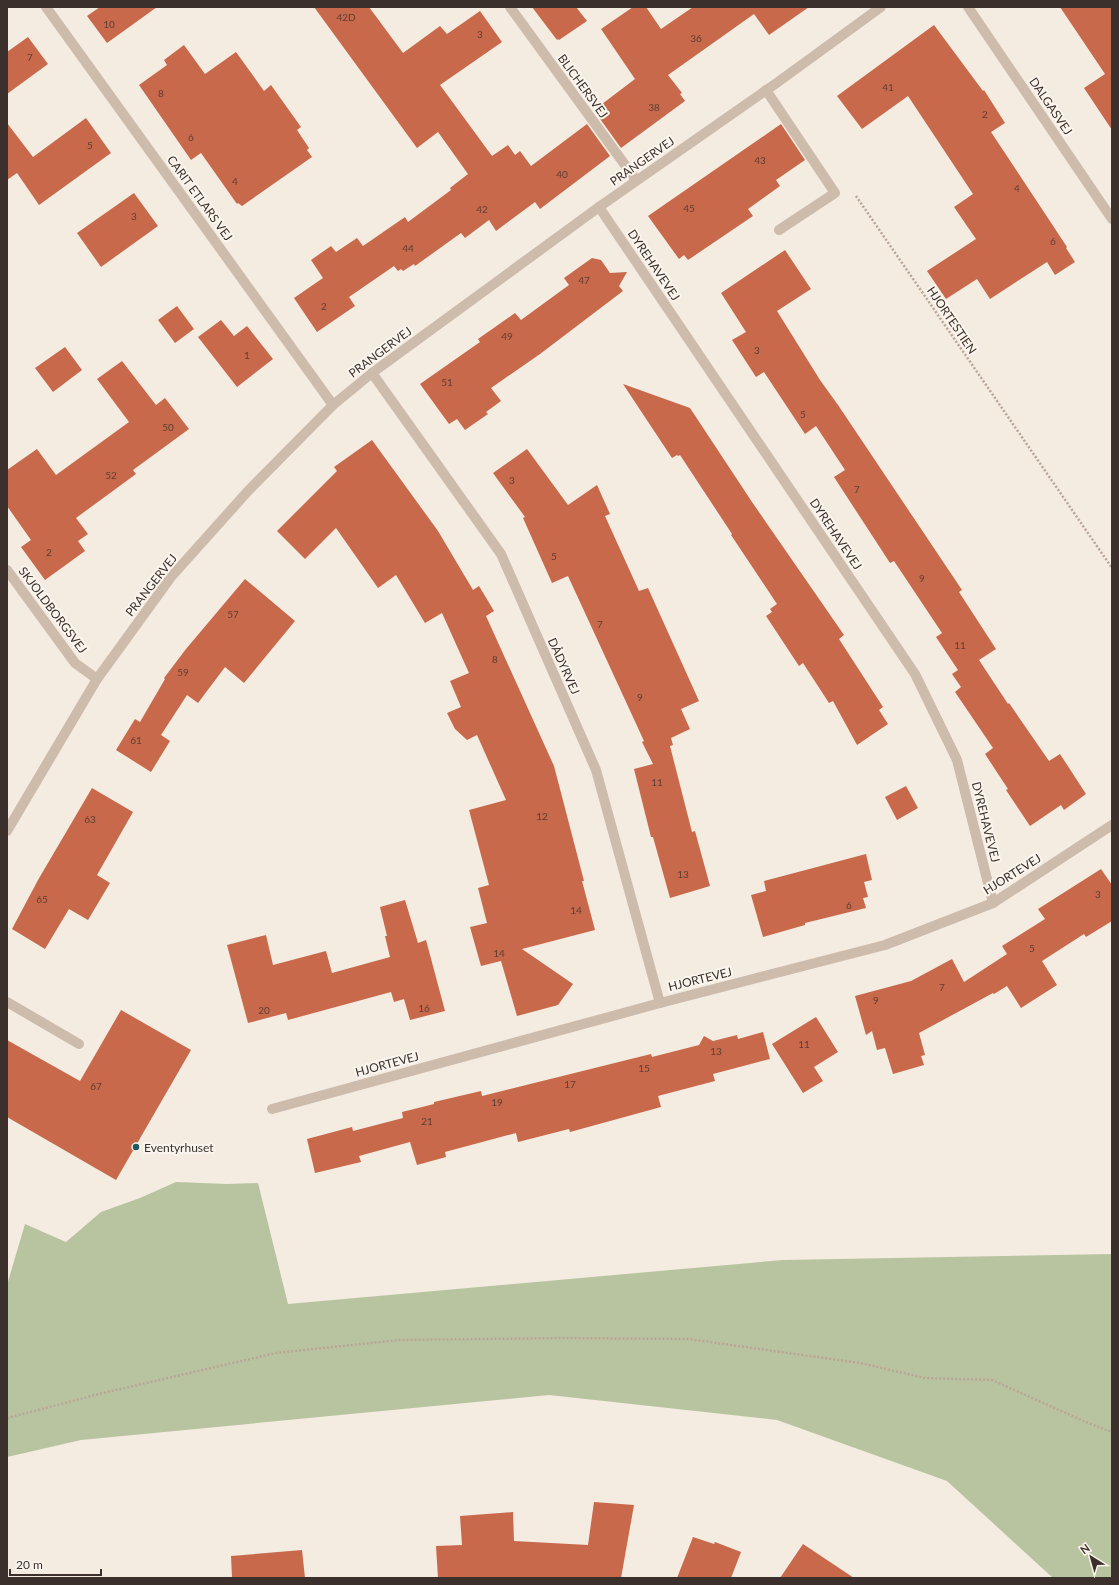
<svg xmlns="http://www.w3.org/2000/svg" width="1119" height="1585" viewBox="0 0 1119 1585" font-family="Lato,sans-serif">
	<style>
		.green { fill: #b8c4a0 }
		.building { fill: #c8694b }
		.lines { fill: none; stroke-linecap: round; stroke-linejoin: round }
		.path { stroke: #b9a596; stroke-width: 2.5; stroke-dasharray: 2 2; stroke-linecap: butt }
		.minor { stroke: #cdbbac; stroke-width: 10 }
		.poi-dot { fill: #1f5a5e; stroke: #fbf5ee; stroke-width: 1.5 }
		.labels { text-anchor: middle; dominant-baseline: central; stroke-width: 4; stroke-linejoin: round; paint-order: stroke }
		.number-label { font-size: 10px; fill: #5e3e33 }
		.street-label { font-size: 12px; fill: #3b302b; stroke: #fbf5ee }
		.poi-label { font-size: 12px; fill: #3b302b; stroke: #fbf5ee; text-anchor: start }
	</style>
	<rect width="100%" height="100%" fill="#f4ebe1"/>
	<polygon class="green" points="176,1182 227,1184 258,1183 288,1304 783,1260 1112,1254 1112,1578 1053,1578 947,1481 777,1420 549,1395 81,1440 7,1457 7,1285 25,1224 66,1242 101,1212 140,1198"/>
	<g class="building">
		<polygon points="100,7 157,7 107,43 87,16"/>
		<polygon points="314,7 369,7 403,53 440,26 447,34 480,11 502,42 440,85 492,156 508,145 515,155 520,151 531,166 587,124 610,156 540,209 535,202 496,231 489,220 465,238 461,233 415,266 414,264 403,271 401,269 398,271 394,266 349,297 355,306 317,332 294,298 323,278 311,260 331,246 336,252 357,238 363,246 405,217 408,222 451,190 450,188 468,174 438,132 417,148"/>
		<polygon points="532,7 576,7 587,21 559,40 558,39 557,40"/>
		<polygon points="633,7 646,7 661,29 693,7 809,7 769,35 754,14 668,75 682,93 680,94 685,101 621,148 598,116 606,110 602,104 635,79 601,29"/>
		<polygon points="1060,7 1112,7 1112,130 1084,88 1105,74"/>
		<polygon points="934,25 983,91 984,90 1005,123 991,132 1067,247 1066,248 1075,262 1055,275 1047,262 990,299 977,279 946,299 927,271 976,239 954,207 973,194 908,96 862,129 837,96"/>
		<polygon points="28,37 48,64 7,94 7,52"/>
		<polygon points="184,45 205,74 236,52 264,91 271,85 301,127 297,130 309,148 307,150 312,157 242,206 238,203 237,204 201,153 191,160 139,85 167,65 164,60"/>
		<polygon points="86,118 111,153 39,205 17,173 7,180 7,123 33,157"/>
		<polygon points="781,124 805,160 776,180 780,186 748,209 753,216 688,260 684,255 679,259 648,216"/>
		<polygon points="134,193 158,226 101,267 77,233"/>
		<polygon points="785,250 811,289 777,311 820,380 838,405 962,590 959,592 996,649 979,660 1008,704 1009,703 1049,761 1060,754 1086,794 1064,810 1061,805 1030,826 1006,790 1008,789 985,754 993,748 955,692 961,687 952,674 958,670 936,637 942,633 894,561 890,563 834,477 845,470 816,426 805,434 764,372 756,377 732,340 746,332 721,293"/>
		<polygon points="592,258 601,260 610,273 627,272 619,286 623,291 540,354 491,388 501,401 486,412 488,414 465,430 457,419 449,424 420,384 480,342 478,339 515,313 521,320 569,285 564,278"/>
		<polygon points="177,306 194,329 175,343 158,320"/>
		<polygon points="221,320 234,336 247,326 273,359 237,387 198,337"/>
		<polygon points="65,347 82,370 53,392 35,368"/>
		<polygon points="122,361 156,405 165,398 189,429 133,470 136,474 76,518 88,534 78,541 85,551 45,580 21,547 31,540 7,506 7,470 37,449 56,475 129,422 97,379"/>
		<polygon points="623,384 690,408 752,502 844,635 839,639 883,707 879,710 888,724 857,745 833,701 829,703 803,663 799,666 766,616 772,612 770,609 777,604 731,535 732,534 680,455 678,456 677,455 672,458"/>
		<polygon points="372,440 438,531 473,590 479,586 494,611 486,616 554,766 584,881 582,881 595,930 522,949 573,984 558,1005 517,1016 501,961 481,966 470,927 487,923 478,888 489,885 469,810 506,800 477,735 467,740 455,729 447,713 461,707 450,681 469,673 442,613 425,623 396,575 378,588 336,528 305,559 277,531 337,471 334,467"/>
		<polygon points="527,449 568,505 597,485 610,514 605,516 639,591 648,588 699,701 681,709 690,729 671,738 673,745 670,746 692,832 695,831 710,886 670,898 653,837 651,837 634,769 653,764 642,742 644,741 568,576 552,583 523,518 525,517 493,473"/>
		<polygon points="245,579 295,621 244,683 225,667 198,703 187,695 161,735 170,741 151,772 116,750 135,719 140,722 165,679 164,678 186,649"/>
		<polygon points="906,786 918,808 897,820 885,797"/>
		<polygon points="92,788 133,812 97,875 110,883 88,920 69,909 45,949 12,929 38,880"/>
		<polygon points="866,854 872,880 864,882 868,897 863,898 866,908 805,923 805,925 763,937 751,895 766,891 764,881"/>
		<polygon points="1101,869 1112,885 1112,921 1086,937 1084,934 1042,961 1057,985 1021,1008 1007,986 994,994 993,993 919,1033 925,1055 921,1056 924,1065 893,1074 885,1048 877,1050 872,1031 866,1035 855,996 911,981 952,959 964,982 1007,954 1002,946 1045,919 1038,909"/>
		<polygon points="405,900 418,943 426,940 445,1011 410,1020 404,999 394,1002 391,992 288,1020 286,1013 248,1023 227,945 266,935 273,965 326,951 332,973 390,957 385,936 387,936 380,907"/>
		<polygon points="121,1010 191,1050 116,1180 7,1117 7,1040 80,1081"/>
		<polygon points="816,1017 838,1052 814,1067 823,1081 803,1093 772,1044"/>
		<polygon points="763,1032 770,1059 713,1074 715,1081 658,1096 661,1107 570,1132 569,1129 518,1142 516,1133 445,1152 446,1157 417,1165 410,1142 359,1156 361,1162 315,1173 307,1139 352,1127 353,1131 403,1118 402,1112 434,1104 434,1102 481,1091 482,1096 651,1054 652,1057 699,1045 704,1036 713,1041 737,1035 738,1039"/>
		<polygon points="594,1502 634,1505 621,1578 438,1578 436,1546 462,1545 460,1516 513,1512 514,1541 588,1545"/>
		<polygon points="693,1537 714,1544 715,1542 741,1552 731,1578 677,1578"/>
		<polygon points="803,1544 854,1578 780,1578"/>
		<polygon points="302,1550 305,1578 232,1578 231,1556"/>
	</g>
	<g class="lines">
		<g class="path">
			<polyline points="856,196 1112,568"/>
			<polyline points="7,1418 103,1393 276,1353 399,1340 563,1338 688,1339 860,1363 925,1378 992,1380 1088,1423 1112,1432"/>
		</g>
		<g class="minor">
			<polyline points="46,7 333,405"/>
			<polyline points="510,7 636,180"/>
			<polyline points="968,7 1112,219"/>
			<polyline points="766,90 835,193 779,230"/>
			<polyline points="599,207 915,674 957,760 993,903"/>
			<polyline points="372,373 501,554 596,770 660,1003"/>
			<polyline points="7,570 75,663 97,679"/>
			<polyline points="7,831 97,679 171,577 248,491 333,405 372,373 599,207 778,82 881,7"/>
			<polyline points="7,1002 79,1044"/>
			<polyline points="272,1109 660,1003 885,945 993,903 1112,825"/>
		</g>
	</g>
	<circle class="poi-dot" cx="136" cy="1147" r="4"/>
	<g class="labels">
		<g class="number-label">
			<text x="346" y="17">42D</text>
			<text x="109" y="24">10</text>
			<text x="480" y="34">3</text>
			<text x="696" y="38">36</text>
			<text x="30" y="57">7</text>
			<text x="888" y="87">41</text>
			<text x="161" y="93">8</text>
			<text x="654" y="107">38</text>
			<text x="985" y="114">2</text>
			<text x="191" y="137">6</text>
			<text x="90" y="145">5</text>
			<text x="760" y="160">43</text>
			<text x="562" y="174">40</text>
			<text x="235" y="181">4</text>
			<text x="1017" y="188">4</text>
			<text x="689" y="208">45</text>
			<text x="482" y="209">42</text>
			<text x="134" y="216">3</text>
			<text x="1053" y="241">6</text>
			<text x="408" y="248">44</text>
			<text x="584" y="280">47</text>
			<text x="324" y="306">2</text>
			<text x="507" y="336">49</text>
			<text x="757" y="350">3</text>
			<text x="247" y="355">1</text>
			<text x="447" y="382">51</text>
			<text x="803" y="414">5</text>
			<text x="168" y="427">50</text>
			<text x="111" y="475">52</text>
			<text x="512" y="480">3</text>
			<text x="857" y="489">7</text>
			<text x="49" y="552">2</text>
			<text x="554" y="556">5</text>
			<text x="922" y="578">9</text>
			<text x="233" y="614">57</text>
			<text x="600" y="624">7</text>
			<text x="960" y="645">11</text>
			<text x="495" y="659">8</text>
			<text x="183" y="672">59</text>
			<text x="640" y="697">9</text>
			<text x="136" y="740">61</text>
			<text x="657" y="782">11</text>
			<text x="542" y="816">12</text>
			<text x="90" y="819">63</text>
			<text x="683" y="874">13</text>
			<text x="1098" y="894">3</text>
			<text x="42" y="899">65</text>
			<text x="849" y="905">6</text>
			<text x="576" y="910">14</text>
			<text x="1032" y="948">5</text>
			<text x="499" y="953">14</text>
			<text x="942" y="987">7</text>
			<text x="876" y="1000">9</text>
			<text x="424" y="1008">16</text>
			<text x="264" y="1010">20</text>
			<text x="804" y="1044">11</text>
			<text x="716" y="1051">13</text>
			<text x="644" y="1068">15</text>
			<text x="570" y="1084">17</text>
			<text x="96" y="1086">67</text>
			<text x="497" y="1102">19</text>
			<text x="427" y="1121">21</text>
		</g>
		<g class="street-label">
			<text transform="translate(583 86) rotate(54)">BLICHERSVEJ</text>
			<text transform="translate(1051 106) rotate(56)">DALGASVEJ</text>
			<text transform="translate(642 161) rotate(-35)">PRANGERVEJ</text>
			<text transform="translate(200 198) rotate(54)">CARIT ETLARS VEJ</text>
			<text transform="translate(654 265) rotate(56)">DYREHAVEVEJ</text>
			<text transform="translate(952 320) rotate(56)">HJORTESTIEN</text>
			<text transform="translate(380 352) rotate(-37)">PRANGERVEJ</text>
			<text transform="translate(836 534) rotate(56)">DYREHAVEVEJ</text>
			<text transform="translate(151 585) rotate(-52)">PRANGERVEJ</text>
			<text transform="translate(53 610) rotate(53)">SKJOLDBORGSVEJ</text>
			<text transform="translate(564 666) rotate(66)">DÅDYRVEJ</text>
			<text transform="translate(986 822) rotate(76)">DYREHAVEVEJ</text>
			<text transform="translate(1012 874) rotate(-32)">HJORTEVEJ</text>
			<text transform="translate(700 979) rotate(-14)">HJORTEVEJ</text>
			<text transform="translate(387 1064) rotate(-15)">HJORTEVEJ</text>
		</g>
		<g class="poi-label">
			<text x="144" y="1147">Eventyrhuset</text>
		</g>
	</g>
	<rect width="1119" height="1585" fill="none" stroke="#3b302b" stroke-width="16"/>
	<g transform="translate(1091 1557) rotate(323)" stroke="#fbf5ee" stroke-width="3" paint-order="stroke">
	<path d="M0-3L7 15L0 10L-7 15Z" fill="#3b302b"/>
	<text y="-6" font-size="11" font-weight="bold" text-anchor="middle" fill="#3b302b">N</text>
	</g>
	<path d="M10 1569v6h91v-6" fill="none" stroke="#3b302b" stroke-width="2"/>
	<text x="16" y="1569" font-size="12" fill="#3b302b" stroke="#fbf5ee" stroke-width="3" paint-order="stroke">20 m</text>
</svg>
